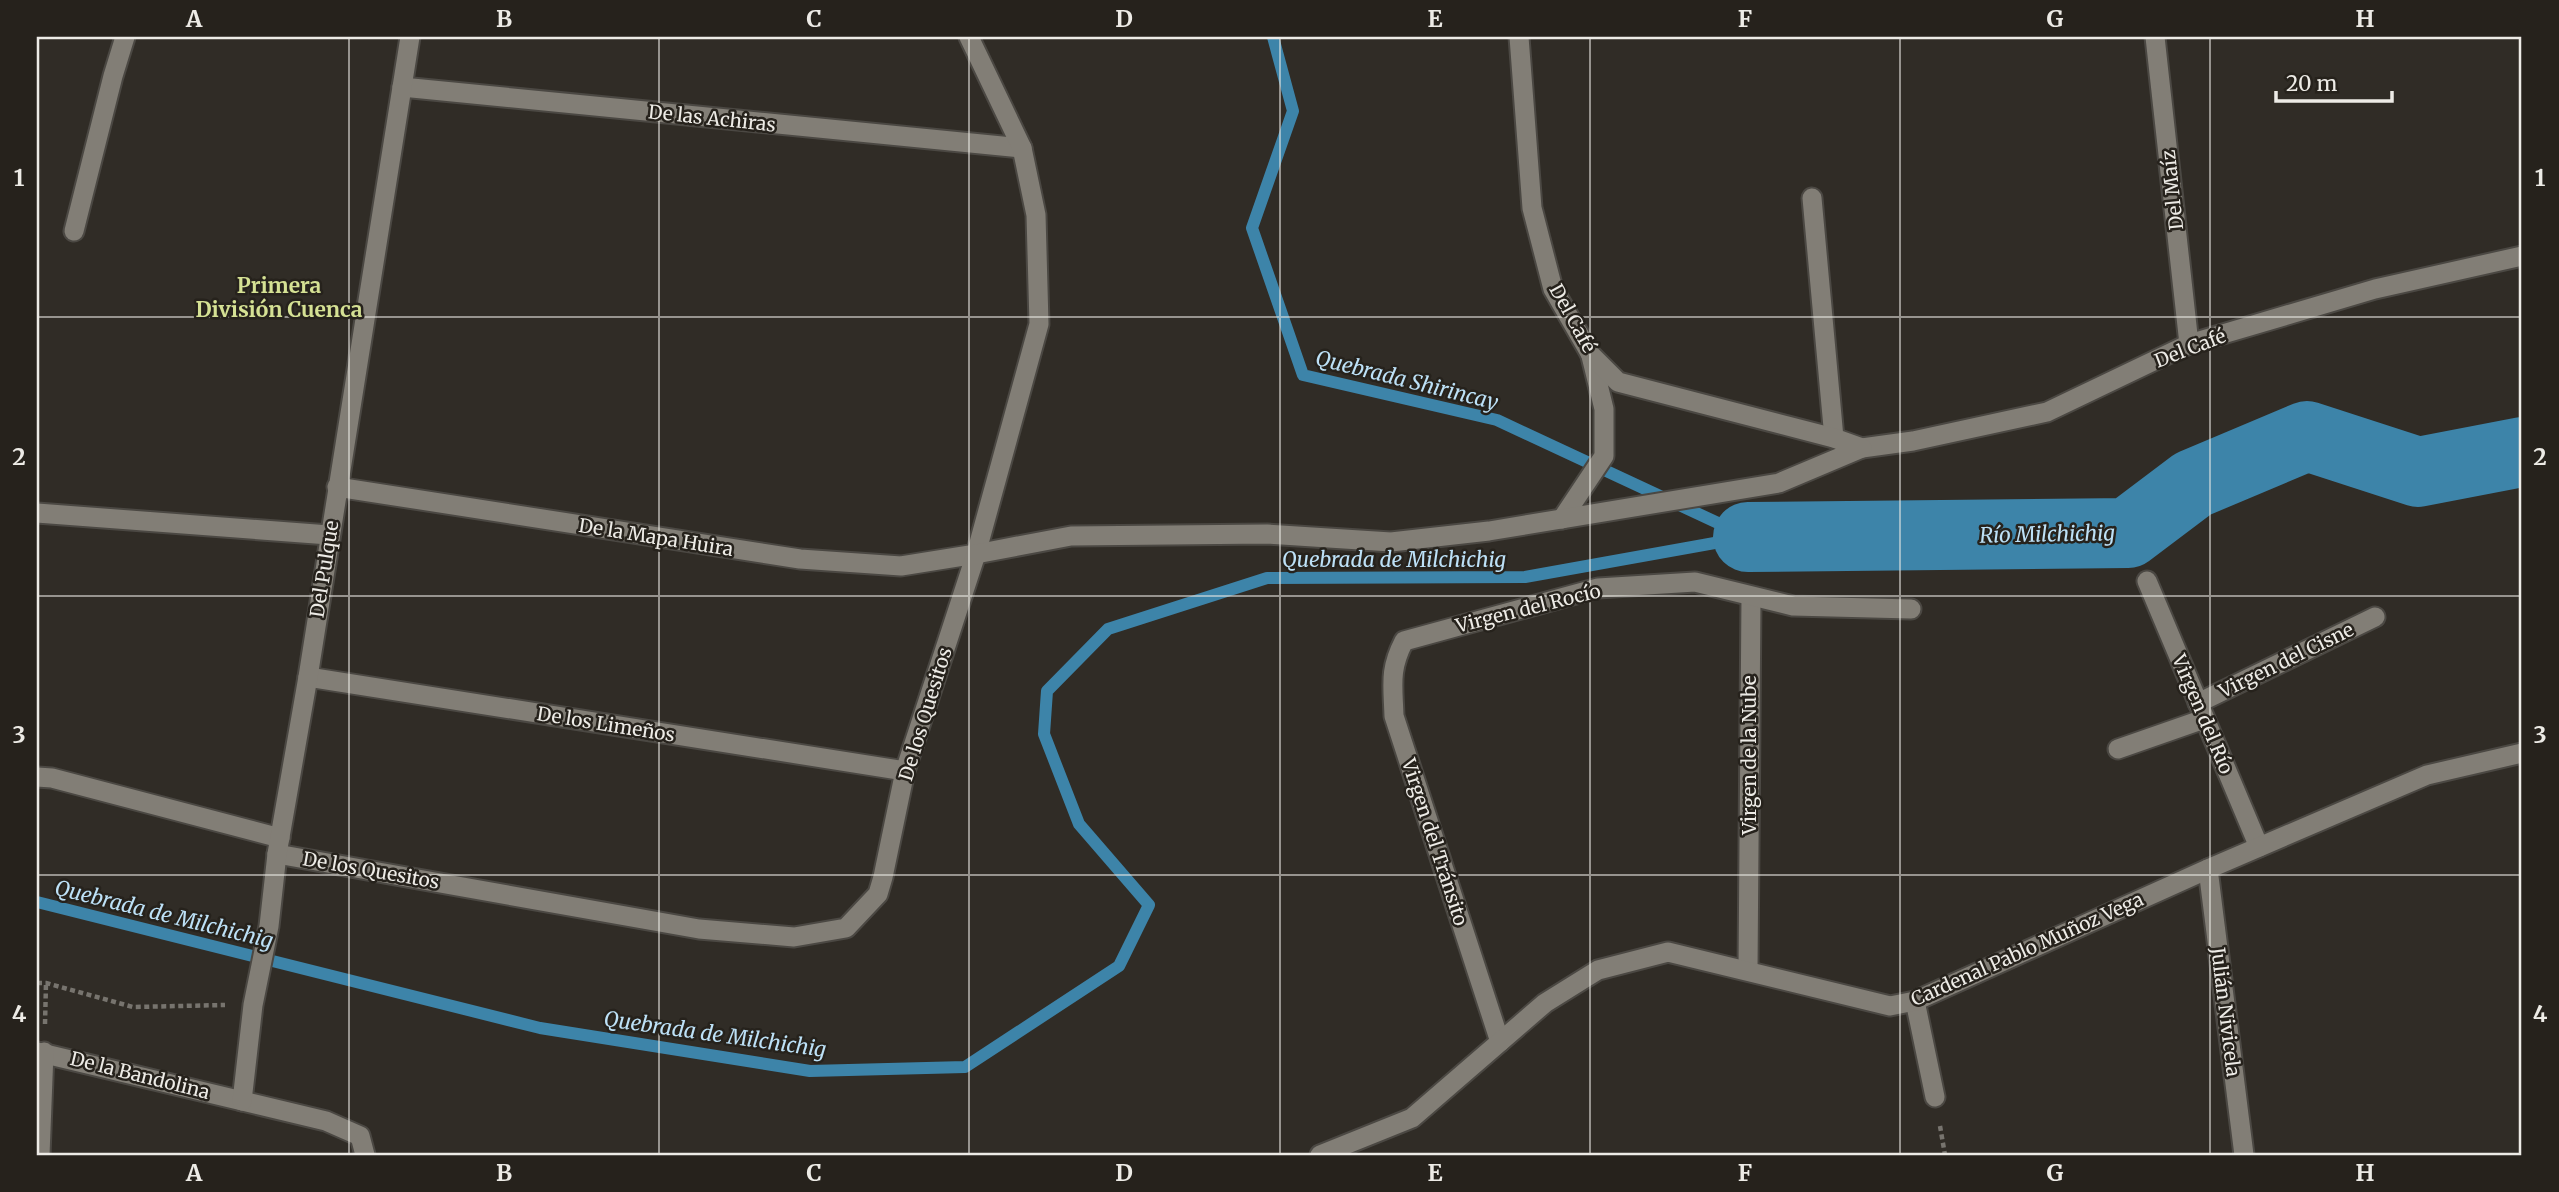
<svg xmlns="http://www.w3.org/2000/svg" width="2559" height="1192" viewBox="0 0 2559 1192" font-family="Merriweather,serif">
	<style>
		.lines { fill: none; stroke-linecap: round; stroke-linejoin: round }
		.stream { stroke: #3d84a9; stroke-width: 12 }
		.river { stroke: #3d84a9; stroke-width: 70 }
		.service-casing { stroke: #4b4843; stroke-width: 23 }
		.pedestrian-casing { stroke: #4b4843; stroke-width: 23 }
		.minor-casing { stroke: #4b4843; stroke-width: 23 }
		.path { stroke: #77746e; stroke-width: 4.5; stroke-dasharray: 5 3.5; stroke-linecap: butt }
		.service { stroke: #827e76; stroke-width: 19 }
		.pedestrian { stroke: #827e76; stroke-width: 19 }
		.minor { stroke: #827e76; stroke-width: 19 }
		.grid { fill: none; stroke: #edebe6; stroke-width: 2; stroke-opacity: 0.55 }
		.labels { text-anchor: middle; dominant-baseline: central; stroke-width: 5; stroke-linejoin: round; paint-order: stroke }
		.street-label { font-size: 19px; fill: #edebe6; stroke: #26221c }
		.neighbourhood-label { font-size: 21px; font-weight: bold; fill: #d5e194; stroke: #26221c }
		.water-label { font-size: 21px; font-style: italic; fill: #bde1f7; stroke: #26221c }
		.neatline { fill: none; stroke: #edebe6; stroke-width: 2.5 }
		.grid-label { font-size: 23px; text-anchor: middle; font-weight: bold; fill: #edebe6 }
	</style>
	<rect width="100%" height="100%" fill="#302c26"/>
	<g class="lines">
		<g class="stream">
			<polyline points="1273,37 1293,111 1252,228 1303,375 1497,420 1748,537"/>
			<polyline points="37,902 540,1028 810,1071 965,1067 1119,966 1149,905 1079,824 1044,734 1047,691 1108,629 1267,578 1525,577 1748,537"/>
		</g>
		<polyline class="river" points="1748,537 2128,533 2193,484 2307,436 2418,472 2522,452"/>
		<g class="service-casing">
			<polyline id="service" points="1812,198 1834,438"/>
		</g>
		<g class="pedestrian-casing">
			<g id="pedestrian">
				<polyline points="2147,581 2259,847"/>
				<polyline points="2198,703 2375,617"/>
				<polyline points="2118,749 2204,719"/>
				<polyline points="1748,970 1751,598"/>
			</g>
		</g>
		<g class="minor-casing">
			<g id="minor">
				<polyline points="2155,37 2189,344"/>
				<polyline points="402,87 1022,148"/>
				<polyline points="74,231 113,76 125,37"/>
				<polyline points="1862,448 1913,441 2047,412 2189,344 2375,289 2522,256"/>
				<polyline points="337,487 800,559 901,566 976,554 1039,324 1036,215 1022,148 969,37"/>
				<polyline points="37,513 329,535"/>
				<polyline points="1562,519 1604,456 1604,409 1591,356"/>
				<polyline points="308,677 905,771"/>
				<polyline points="37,777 52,778 280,838"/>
				<polyline points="277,854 699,929 794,937 846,928 878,894 883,877 905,771 976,554 1071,536 1267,534 1391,542 1489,531 1779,483 1862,448 1834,438 1618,382 1591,355 1553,289 1532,208 1519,37"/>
				<polyline points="2208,869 2244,1155"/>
				<polyline points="1915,1001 1935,1097"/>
				<path d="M1500 1042 1394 716C1393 685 1389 670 1404 641L1598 588 1695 582 1793 606 1911 609"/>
				<polyline points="37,1052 326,1121 360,1136 365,1155"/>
				<polyline points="242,1101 253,1005 269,926 277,854 308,677 410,37"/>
				<polyline points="40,1155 44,1052"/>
				<polyline points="1320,1155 1412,1118 1545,1003 1598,970 1668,952 1890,1006 1915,1001 2208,869 2427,775 2522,753"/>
			</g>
		</g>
		<g class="path">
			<polyline points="37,983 46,983 133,1007 225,1005"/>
			<polyline points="45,1024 46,983"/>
			<polyline points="1940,1126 1945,1155"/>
		</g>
		<use href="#service" class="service"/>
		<use href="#pedestrian" class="pedestrian"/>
		<use href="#minor" class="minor"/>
	</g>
	<path class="grid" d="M349 37V1155M659 37V1155M969 37V1155M1280 37V1155M1590 37V1155M1900 37V1155M2210 37V1155M37 317H2522M37 596H2522M37 875H2522"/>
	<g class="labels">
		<g class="street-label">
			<text transform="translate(712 118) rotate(6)">De las Achiras</text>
			<text transform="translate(2172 190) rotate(-96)">Del Maíz</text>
			<text transform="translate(1573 318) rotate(61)">Del Café</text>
			<text transform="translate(2190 348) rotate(-21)">Del Café</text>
			<text transform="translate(656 537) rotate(9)">De la Mapa Huira</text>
			<text transform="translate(324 569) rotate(-81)">Del Pulque</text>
			<text transform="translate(1528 608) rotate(-14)">Virgen del Rocío</text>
			<text transform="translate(2286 660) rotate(-26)">Virgen del Cisne</text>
			<text transform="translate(925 714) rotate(-73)">De los Quesitos</text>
			<text transform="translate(2203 714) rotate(67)">Virgen del Río</text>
			<text transform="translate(606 724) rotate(9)">De los Limeños</text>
			<text transform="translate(1749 755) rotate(-90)">Virgen de la Nube</text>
			<text transform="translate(1435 842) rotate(72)">Virgen del Tránsito</text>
			<text transform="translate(371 870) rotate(10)">De los Quesitos</text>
			<text transform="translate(2027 949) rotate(-24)">Cardenal Pablo Muñoz Vega</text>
			<text transform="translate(2226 1012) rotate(83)">Julián Nivicela</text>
			<text transform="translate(140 1075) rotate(14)">De la Bandolina</text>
		</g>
		<g class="neighbourhood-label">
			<text x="279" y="285">Primera<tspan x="279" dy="24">División Cuenca</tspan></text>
		</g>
		<g class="water-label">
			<text transform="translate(1407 380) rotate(14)">Quebrada Shirincay</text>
			<text transform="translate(2047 534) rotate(-1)">Río Milchichig</text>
			<text x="1394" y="559">Quebrada de Milchichig</text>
			<text transform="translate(164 914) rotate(14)">Quebrada de Milchichig</text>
			<text transform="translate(715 1034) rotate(8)">Quebrada de Milchichig</text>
		</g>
	</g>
	<rect width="2559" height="1192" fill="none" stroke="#26221c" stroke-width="77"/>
	<path d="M2276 91v10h116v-10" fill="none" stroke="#edebe6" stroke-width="3.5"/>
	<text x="2286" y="91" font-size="21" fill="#edebe6" stroke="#26221c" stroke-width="5" paint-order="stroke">20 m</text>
	<rect x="38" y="38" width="2482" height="1116" class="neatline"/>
	<g class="grid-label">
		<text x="194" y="27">A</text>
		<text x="504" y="27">B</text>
		<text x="814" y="27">C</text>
		<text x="1124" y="27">D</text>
		<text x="1435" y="27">E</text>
		<text x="1745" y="27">F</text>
		<text x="2055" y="27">G</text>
		<text x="2365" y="27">H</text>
		<text x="19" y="186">1</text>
		<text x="2540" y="186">1</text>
		<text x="19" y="465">2</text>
		<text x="2540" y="465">2</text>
		<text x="19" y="743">3</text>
		<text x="2540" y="743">3</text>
		<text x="19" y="1022">4</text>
		<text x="2540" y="1022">4</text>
		<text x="194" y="1181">A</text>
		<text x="504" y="1181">B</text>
		<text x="814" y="1181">C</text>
		<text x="1124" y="1181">D</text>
		<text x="1435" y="1181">E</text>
		<text x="1745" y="1181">F</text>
		<text x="2055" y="1181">G</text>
		<text x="2365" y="1181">H</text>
	</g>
</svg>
